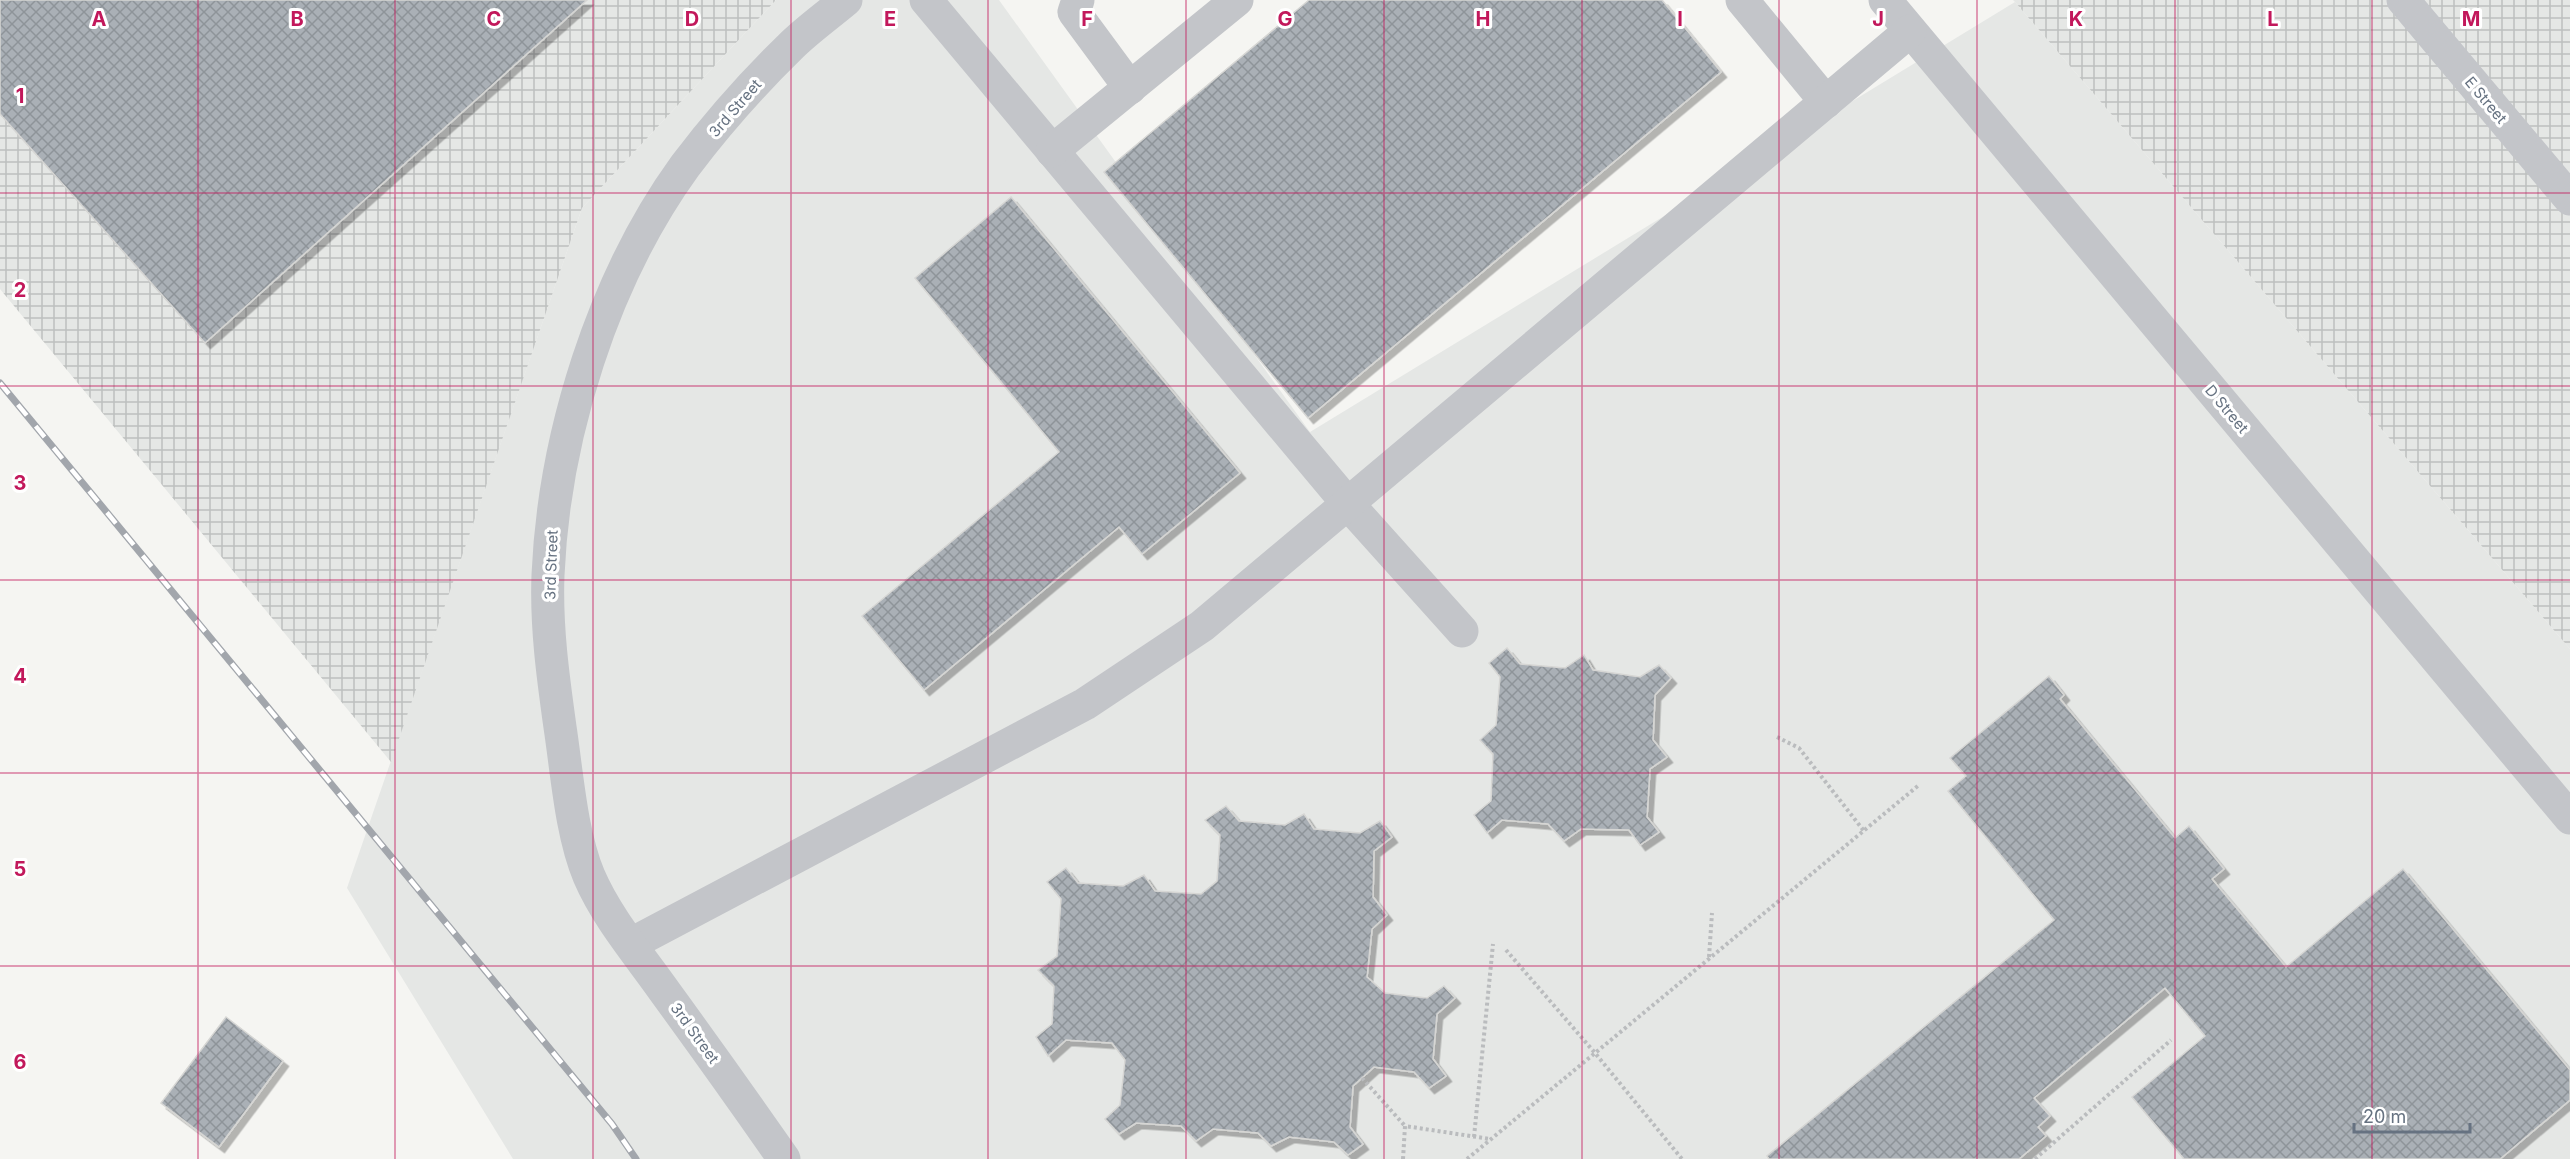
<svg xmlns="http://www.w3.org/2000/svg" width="2570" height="1159" viewBox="0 0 2570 1159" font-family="Inter,sans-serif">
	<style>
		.built { fill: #e5e7e5 }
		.industrial { fill: url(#industrial-grid) }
		.building { fill: url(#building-cross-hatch); stroke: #d6d6d4; stroke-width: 1.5; filter: url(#shadow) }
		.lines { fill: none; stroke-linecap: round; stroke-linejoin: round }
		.path { stroke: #babcbe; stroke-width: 4; stroke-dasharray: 3 3; stroke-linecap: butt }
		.minor { stroke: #c3c5c9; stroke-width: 33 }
		.rail-casing { stroke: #a2a6ac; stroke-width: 7 }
		.rail { stroke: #fff; stroke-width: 4.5; stroke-dasharray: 14; stroke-linecap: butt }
		.grid { fill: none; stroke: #c2185b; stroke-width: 1.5; stroke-opacity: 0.55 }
		.labels { text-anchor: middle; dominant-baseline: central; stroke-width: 6; stroke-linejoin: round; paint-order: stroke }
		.street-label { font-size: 15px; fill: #667281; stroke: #fff }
		.grid-label { font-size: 20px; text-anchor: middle; font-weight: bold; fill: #c2185b; stroke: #fff; stroke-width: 6; stroke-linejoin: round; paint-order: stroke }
	</style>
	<defs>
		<pattern id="industrial-grid" width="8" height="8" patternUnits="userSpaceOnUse" patternTransform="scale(1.5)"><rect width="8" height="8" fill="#e5e7e5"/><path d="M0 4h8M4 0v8" fill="none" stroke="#bdc0bf"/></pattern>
		<pattern id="building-cross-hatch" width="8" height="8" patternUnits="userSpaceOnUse" patternTransform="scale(1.5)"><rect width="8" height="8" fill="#aab0b6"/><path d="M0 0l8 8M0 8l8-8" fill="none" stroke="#8e9499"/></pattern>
		<filter id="shadow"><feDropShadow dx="5.5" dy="5.5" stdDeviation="0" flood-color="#0004"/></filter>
	</defs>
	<rect width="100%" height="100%" fill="#f5f5f2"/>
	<polygon class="built" points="776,0 999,0 1310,432 2015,2 2570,649 2570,1159 513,1159 347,888 582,208"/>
	<g class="industrial">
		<polygon points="0,0 776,0 582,208 391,762 0,289"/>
		<polygon points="2013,0 2570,0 2570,649 2015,2"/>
	</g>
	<g class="building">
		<polygon points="0,0 587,0 205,343 0,114"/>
		<polygon points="1309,0 1662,0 1721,72 1308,418 1104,172"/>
		<polygon points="1011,197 1240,473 1142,554 1119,527 924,690 862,616 1059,452 915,278"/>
		<polygon points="1507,648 1520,664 1565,668 1584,655 1593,670 1640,677 1659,665 1671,678 1655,695 1653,740 1667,757 1650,769 1647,817 1659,832 1640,845 1629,830 1581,829 1564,841 1548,824 1502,820 1487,833 1474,815 1491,801 1493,754 1480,740 1496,725 1500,677 1489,663"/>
		<polygon points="2049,676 2064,695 2060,699 2175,838 2189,826 2224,869 2212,879 2286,967 2403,869 2570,1070 2570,1100 2500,1159 2184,1159 2132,1097 2205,1036 2165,988 2034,1098 2050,1116 2038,1127 2046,1136 2019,1159 1769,1159 1767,1156 2054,920 1948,791 1966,776 1950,758"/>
		<polygon points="1226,806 1239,821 1285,825 1304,814 1314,829 1360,833 1380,821 1392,837 1374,851 1373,897 1387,915 1372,929 1367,977 1385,993 1427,998 1444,986 1455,998 1437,1014 1433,1059 1446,1076 1429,1088 1414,1072 1374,1067 1353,1086 1350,1127 1363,1144 1348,1155 1334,1142 1289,1137 1271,1146 1258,1133 1213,1129 1196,1141 1181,1126 1136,1123 1119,1134 1105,1119 1120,1105 1125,1060 1112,1043 1066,1040 1048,1056 1036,1037 1052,1024 1054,986 1038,970 1057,956 1061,899 1047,882 1066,868 1078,883 1123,886 1144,875 1155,891 1201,894 1217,881 1220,835 1205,820"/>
		<polygon points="226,1017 283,1061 219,1147 161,1103"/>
	</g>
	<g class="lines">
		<g class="path">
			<polyline points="1777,737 1799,748 1864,831"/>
			<polyline points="1506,950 1595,1053 1682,1159"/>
			<polyline points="1709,957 1712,913"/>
			<polyline points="1362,1078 1405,1126"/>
			<polyline points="1474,1137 1493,944"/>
			<polyline points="1403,1159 1405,1126 1490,1139"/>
			<polyline points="1467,1159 1919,785"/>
			<polyline points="2035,1159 2171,1040"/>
		</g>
		<g class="minor">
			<polyline points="926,0 1348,504 1462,631"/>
			<polyline points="1078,0 1074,12 1130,88"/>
			<polyline points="1742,0 1826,102"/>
			<polyline points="1885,0 2570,818"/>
			<polyline points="2403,0 2570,199"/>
			<polyline points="1052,151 1237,0"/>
			<polyline points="631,944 1085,704 1202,626 1910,31"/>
			<path d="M784 1159C745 1103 705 1047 665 992 639 955 607 918 589 876 571 833 567 773 560 727 553 677 546 626 548 575 554 436 603 279 685 166 716 125 753 83 790 47 807 30 827 16 846 0"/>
		</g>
		<g class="rail-casing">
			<polyline id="rail" points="0,383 612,1124 636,1159"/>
		</g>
		<use href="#rail" class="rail"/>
	</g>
	<path class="grid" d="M198 0V1159M395 0V1159M593 0V1159M791 0V1159M988 0V1159M1186 0V1159M1384 0V1159M1582 0V1159M1779 0V1159M1977 0V1159M2175 0V1159M2372 0V1159M0 193H2570M0 386H2570M0 580H2570M0 773H2570M0 966H2570"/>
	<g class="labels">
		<g class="street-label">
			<text transform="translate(2486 100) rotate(50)">E Street</text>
			<text transform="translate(735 108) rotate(-49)">3rd Street</text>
			<text transform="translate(2227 409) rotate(50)">D Street</text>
			<text transform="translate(551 565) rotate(-88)">3rd Street</text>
			<text transform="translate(695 1033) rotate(54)">3rd Street</text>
		</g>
	</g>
	<g class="grid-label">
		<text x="99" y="26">A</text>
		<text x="297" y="26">B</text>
		<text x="494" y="26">C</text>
		<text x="692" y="26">D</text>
		<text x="890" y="26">E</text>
		<text x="1087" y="26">F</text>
		<text x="1285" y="26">G</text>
		<text x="1483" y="26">H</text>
		<text x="1680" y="26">I</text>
		<text x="1878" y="26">J</text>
		<text x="2076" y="26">K</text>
		<text x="2273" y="26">L</text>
		<text x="2471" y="26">M</text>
		<text x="20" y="103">1</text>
		<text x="20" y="297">2</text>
		<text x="20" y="490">3</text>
		<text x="20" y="683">4</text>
		<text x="20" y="876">5</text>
		<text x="20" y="1069">6</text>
	</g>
	<path d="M2354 1123v9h116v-9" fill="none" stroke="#667281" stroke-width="3"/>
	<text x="2363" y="1123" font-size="18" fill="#667281" stroke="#ffffff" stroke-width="4.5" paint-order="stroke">20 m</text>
</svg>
